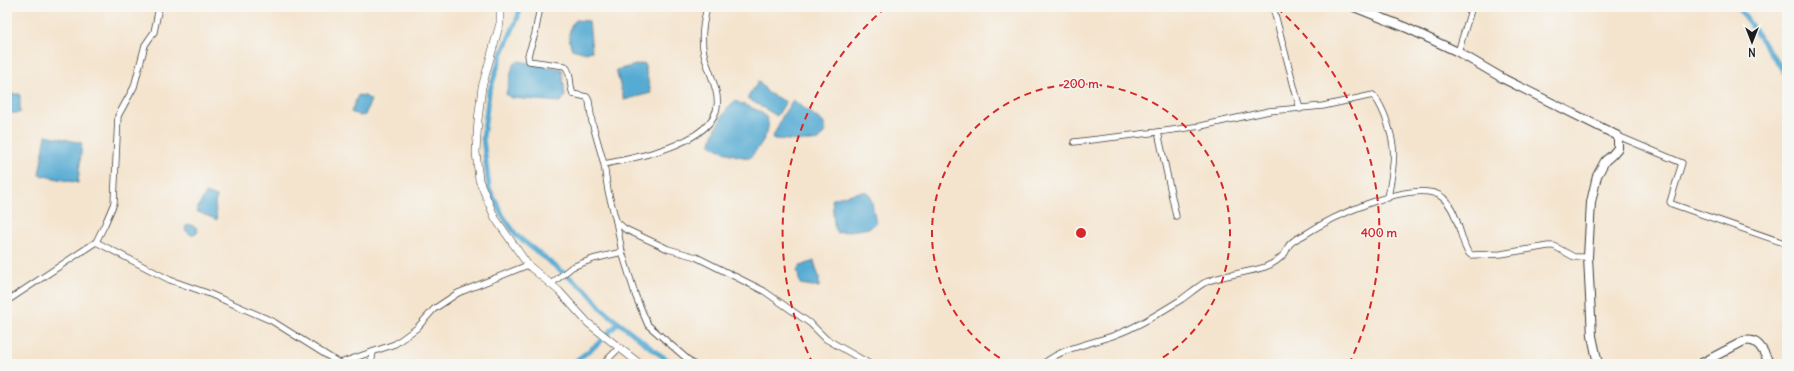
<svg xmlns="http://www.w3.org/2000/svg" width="1794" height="371" viewBox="0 0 1794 371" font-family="Delius,sans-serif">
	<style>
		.water { fill: #57abd3; stroke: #3a6478 }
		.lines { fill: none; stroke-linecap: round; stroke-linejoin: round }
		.canal { stroke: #57abd3; stroke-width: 5 }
		.minor-casing { stroke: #3c3a37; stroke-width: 7 }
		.tertiary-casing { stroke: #3c3a37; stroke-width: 8 }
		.secondary-casing { stroke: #3c3a37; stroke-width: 10 }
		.minor { stroke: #fff; stroke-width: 5.5 }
		.tertiary { stroke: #fff; stroke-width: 7 }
		.secondary { stroke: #fff; stroke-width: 8 }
		.ring { fill: none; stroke: #d62828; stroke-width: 2; stroke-dasharray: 7 5 }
		.centre { fill: #d62828; stroke: #f6f6f2; stroke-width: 2 }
		.ring-label { font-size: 12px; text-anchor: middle; font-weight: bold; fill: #d62828; stroke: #f6f6f2; stroke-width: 3; stroke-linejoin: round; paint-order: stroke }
	</style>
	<rect width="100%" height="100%" fill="#f6f6f2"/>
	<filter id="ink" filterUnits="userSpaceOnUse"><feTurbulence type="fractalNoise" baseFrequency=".025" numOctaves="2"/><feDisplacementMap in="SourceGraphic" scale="8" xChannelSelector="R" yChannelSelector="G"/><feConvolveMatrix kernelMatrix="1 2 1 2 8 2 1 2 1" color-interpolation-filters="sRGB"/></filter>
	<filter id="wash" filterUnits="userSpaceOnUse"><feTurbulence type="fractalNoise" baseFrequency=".012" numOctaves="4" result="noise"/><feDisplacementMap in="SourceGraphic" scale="16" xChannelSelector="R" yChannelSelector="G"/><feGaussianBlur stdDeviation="0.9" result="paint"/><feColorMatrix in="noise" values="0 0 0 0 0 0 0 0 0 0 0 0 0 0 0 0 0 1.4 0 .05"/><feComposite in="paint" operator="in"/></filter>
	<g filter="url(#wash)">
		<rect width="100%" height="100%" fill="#f4e4ce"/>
		<g class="water">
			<path d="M576 20 589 21 592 51 586 53 572 49C568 40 568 26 576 20Z"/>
			<polygon points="519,61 562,69 565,96 561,102 511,98 506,94 513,65"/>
			<polygon points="644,63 651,93 624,100 616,70"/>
			<polygon points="759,81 768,93 786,102 777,116 747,98"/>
			<polygon points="20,94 20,113 7,113 7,94"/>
			<polygon points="358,95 365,96 371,100 365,115 360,116 351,112"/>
			<path d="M793 100 823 122 826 130 819 140C805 143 787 139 772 139L783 115Z"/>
			<path d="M735 101C743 105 755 108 762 113 778 125 759 147 750 158 735 156 724 153 711 145 711 133 726 107 735 101Z"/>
			<polygon points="46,135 82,143 78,183 39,175"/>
			<polygon points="860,192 867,192 871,198 876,223 870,228 837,233 834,225 832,199"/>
			<polygon points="206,193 217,197 215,203 217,220 196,211"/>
			<polygon points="188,224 196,227 198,232 191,235 186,231 185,228"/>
			<polygon points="814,261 819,277 819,287 800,284 797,269 800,266"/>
		</g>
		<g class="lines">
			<g class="canal">
				<polyline points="520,7 518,17 502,53 489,93 483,138 489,188 503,216 517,236 588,292 602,309 656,352 674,364"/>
				<polyline points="1738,7 1787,76"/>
				<polyline points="572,364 599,343 619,322"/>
			</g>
		</g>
	</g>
	<g filter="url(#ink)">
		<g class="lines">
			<g class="minor-casing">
				<g id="minor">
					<path d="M540 7 535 34 528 55 529 61 565 66C572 73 569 85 573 94L587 97 589 101 592 122 604 164 608 191 616 221 625 229 668 249 696 257 764 291 811 324 826 339 870 364"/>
					<polyline points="1273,7 1300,109"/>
					<polyline points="1458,52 1472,7"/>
					<polyline points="1158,132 1176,216"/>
					<polyline points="1618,136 1682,163 1670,202 1672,204 1787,244"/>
					<path d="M1074 142 1158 132 1201 126 1269 111 1323 106 1373 95C1379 101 1382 109 1385 116 1398 151 1394 162 1388 198"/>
					<path d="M604 164C636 158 725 142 717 96 715 83 709 71 705 58 700 41 703 24 707 7"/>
					<polyline points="616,221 622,252 636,297 648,325 693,364"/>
					<polyline points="96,242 170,280 210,294 272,321 339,363"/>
					<polyline points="551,284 572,267 593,259 622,252"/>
					<polyline points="7,301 96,242 105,224 114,203 118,116 134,87 145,45 154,32 159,7"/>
					<polyline points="337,364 395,344 417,328 434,309 458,293 528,265"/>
					<polyline points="371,364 373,352"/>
					<polyline points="603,364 619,348"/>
					<path d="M1043 364C1064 347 1090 344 1115 335 1139 326 1161 312 1182 299 1189 294 1196 288 1204 283 1219 275 1248 273 1265 267 1273 264 1280 259 1285 253 1287 250 1288 245 1291 243 1295 239 1300 237 1304 235 1332 217 1401 184 1434 193 1460 200 1460 250 1471 255L1501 254 1548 246H1554L1574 257H1588"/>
				</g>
			</g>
			<g class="tertiary-casing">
				<polyline id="tertiary" points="500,7 500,23 482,87 478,120 476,152 479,180 495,218 528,265 559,291 588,323 640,364"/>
			</g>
			<g class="secondary-casing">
				<g id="secondary">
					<polyline points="1354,7 1407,28 1428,38 1458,52 1504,79 1618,136 1618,148 1612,155 1605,161 1597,176 1591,202 1588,257 1592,336 1598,364"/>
					<path d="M1700 364 1744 341C1760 338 1763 352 1770 364"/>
				</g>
			</g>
			<use href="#minor" class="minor"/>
			<use href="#tertiary" class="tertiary"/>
			<use href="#secondary" class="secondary"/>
		</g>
	</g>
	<g class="ring">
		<path d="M1010 364A149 149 0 1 1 1152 364"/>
		<path d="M813 364A298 298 0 0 1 885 8M1277 8A298 298 0 0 1 1349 364"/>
	</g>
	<circle cx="1081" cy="233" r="6" class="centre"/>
	<g class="ring-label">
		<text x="1081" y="88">200 m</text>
		<text x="1379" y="237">400 m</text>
	</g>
	<rect width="1794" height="371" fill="none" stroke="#f6f6f2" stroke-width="24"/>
	<g transform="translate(1752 42) rotate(180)" stroke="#f6f6f2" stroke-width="3" paint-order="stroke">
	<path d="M0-3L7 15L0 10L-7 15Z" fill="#1c1c1c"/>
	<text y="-6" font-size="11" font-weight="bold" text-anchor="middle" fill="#1c1c1c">N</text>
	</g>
</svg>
